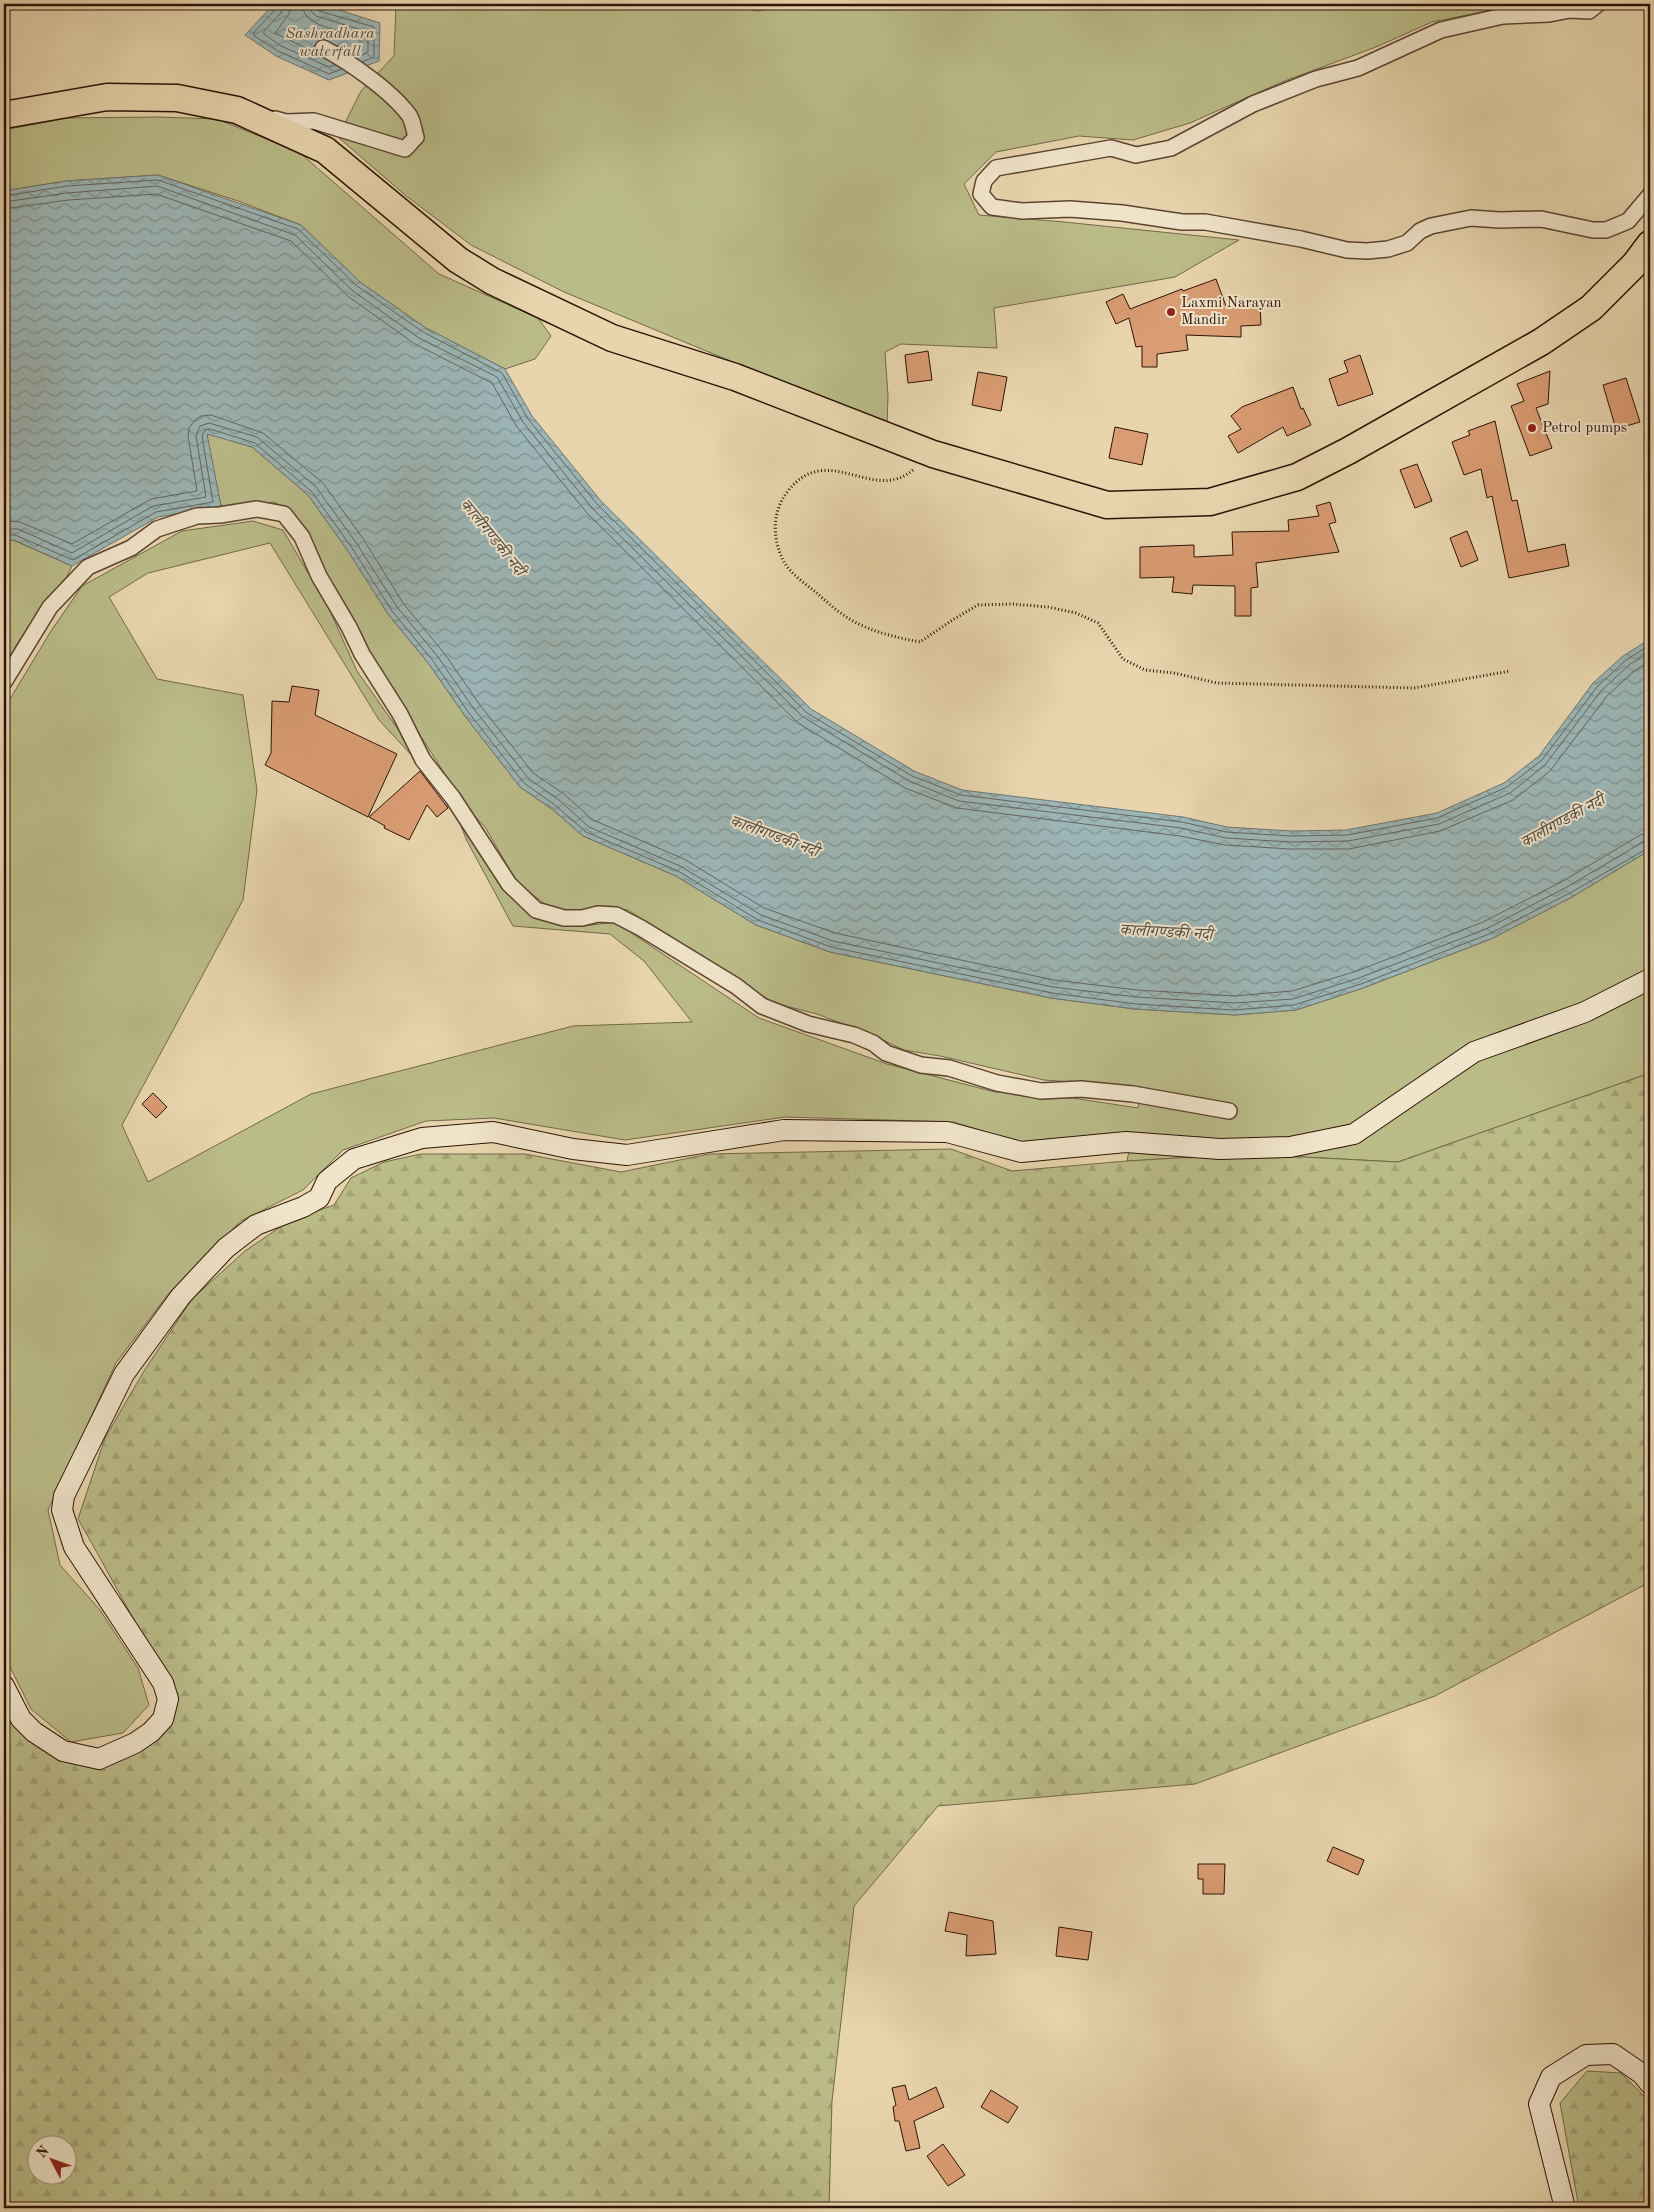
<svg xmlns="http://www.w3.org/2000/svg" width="1654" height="2212" viewBox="0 0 1654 2212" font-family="'Old Standard TT','Noto Serif Devanagari',serif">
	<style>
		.green { fill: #babc88; stroke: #736848; fill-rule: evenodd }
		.forest { fill: url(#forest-firs); stroke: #736848; fill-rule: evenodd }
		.water { fill: url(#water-waves); stroke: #6f7570 }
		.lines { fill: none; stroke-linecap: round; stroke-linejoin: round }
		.shore { stroke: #64645f; stroke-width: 1 }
		.building { fill: #da9c72; stroke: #2c1308 }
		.street-casing { stroke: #5b4432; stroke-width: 18 }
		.secondary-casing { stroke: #2c1308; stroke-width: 22 }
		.highway-casing { stroke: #2c1308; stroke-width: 29 }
		.path { stroke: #2c1308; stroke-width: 3; stroke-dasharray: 1 2.5; stroke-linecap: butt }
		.street { stroke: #f0e4ca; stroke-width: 15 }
		.secondary { stroke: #f0e4ca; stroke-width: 20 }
		.highway { stroke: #e8d5ae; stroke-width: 26 }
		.poi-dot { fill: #8f2418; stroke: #f0e4ca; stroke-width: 2 }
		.labels { text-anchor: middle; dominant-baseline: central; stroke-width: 4; stroke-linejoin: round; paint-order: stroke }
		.poi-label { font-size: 15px; fill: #2c1308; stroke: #f0e4ca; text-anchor: start }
		.water-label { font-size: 16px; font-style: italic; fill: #534c45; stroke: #f0e4ca }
	</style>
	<defs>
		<pattern id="forest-firs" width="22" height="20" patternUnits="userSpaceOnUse" patternTransform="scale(1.25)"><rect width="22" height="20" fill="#babc88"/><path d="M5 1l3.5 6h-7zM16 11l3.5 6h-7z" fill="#a0a174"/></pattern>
		<pattern id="water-waves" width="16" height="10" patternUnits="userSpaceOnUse" patternTransform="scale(1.25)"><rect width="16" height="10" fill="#9cb6b6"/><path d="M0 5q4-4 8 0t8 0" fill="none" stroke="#7f9392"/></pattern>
	</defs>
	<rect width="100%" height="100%" fill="#e8d5ae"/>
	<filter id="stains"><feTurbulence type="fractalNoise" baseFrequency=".004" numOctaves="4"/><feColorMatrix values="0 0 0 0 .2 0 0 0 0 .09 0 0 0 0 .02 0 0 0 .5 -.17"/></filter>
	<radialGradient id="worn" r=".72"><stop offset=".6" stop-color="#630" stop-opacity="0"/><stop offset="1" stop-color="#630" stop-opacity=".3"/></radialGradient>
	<g class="green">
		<polygon points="396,4 724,4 758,11 788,4 1540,4 1487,11 1432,22 1376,47 1282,82 1190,123 1133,140 1079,136 996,152 964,184 979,215 1064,222 1239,240 1175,277 994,308 997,348 901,344 885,352 888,396 887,426 564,292 471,245 405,195 338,137 361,91 394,56"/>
		<polygon points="158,117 217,119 299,152 439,274 538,318 551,336 535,359 505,369 426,328 360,282 301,225 238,201 158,175 66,181 4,191 4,130 66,118"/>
		<path d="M206 433 252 447 308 495 348 551 388 614 429 664 465 716 520 787 552 809 583 836 676 876 756 925 830 952 1051 998 1135 1009 1235 1015 1296 1010 1363 988 1491 939 1572 897 1650 850V1073L1398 1162 1246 1154 1127 1161 1132 1136 1026 1144 954 1122 785 1117 625 1140 494 1118 426 1121 343 1150 303 1190 241 1221 169 1293 116 1363 48 1510 60 1565 100 1610 138 1668 149 1705 123 1733 71 1742 31 1709 4 1655V704L10 699 51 631 82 586 182 531 253 521 283 530 329 609 357 671 421 762 452 800 507 887 535 915 584 926 615 922 759 1018 887 1064 995 1092 1073 1098 1138 1108 1142 1087 1044 1080 940 1056 904 1050 870 1034 817 1014 774 1003 628 910 603 906 582 910H552L517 882 485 827 466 807 381 674 292 512 274 502 221 506ZM270 543 379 720 427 772 451 801 467 841 513 926 610 934 644 961 692 1022 573 1026 311 1094 148 1182 122 1125 243 900 257 790 243 695 157 679 109 597 148 573Z"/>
		<polygon points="4,540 13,540 72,566 65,580 22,636 4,667"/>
	</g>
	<g class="forest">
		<path d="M1650 1073V1582L1435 1696 1195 1784 938 1806 854 1906 832 2101 829 2208H4V1710L33 1743 64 1759 96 1769C141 1747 162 1745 178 1694 142 1638 112 1578 78 1519L105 1438 144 1371 192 1299 245 1251 289 1221 334 1205 351 1178 384 1162 421 1154H525L621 1172 709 1154 951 1149 1012 1171 1127 1161 1246 1154 1398 1162ZM38 2144H68V2174H38Z"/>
		<polygon points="1587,2071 1621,2073 1650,2102 1650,2208 1579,2208 1560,2103"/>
	</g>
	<g class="water">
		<polygon points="305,4 333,8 380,23 379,61 329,80 276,56 245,35 272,6"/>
		<polygon points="158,175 301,225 360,282 426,328 505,369 532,416 601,501 811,709 914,771 962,790 1183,817 1227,827 1291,831 1346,830 1437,813 1504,783 1539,756 1593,683 1623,656 1650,639 1650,850 1572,897 1491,939 1363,988 1296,1010 1235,1015 1135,1009 1051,998 830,952 756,925 676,876 583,836 552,809 520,787 465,716 429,664 388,614 348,551 308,495 252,447 207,434 221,506 158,517 72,566 14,540 4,540 4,191 66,181"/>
	</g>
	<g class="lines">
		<g class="shore">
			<polyline points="277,4 276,9 254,32 254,36 278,51 329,74 342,69"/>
			<polyline points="283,4 281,13 264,31 264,34 281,46 329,67 335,65"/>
			<polyline points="291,4 289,14 275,33 316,53"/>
			<path d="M302 4C303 28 341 29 360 37V48L348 52"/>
			<polyline points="309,4 311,11 316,16 368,32 368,52 356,58"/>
			<polyline points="315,4 319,11 374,27 374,57 362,62"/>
			<polyline points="4,196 67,186 158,180 298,229 357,286 423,332 502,373 528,419 597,504 807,713 912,776 961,795 1182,822 1226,832 1291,836 1347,835 1437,818 1507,787 1542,760 1597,687 1626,660 1650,645"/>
			<polyline points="4,202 67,193 157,186 295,235 353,291 419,338 497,377 523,422 592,508 803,717 909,781 959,801 1181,828 1226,838 1290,842 1348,841 1439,824 1510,793 1545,765 1601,691 1629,665 1650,652"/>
			<polyline points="4,209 68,200 156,194 291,241 349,297 415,344 492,383 517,427 587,513 798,723 905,788 957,808 1180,836 1225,845 1290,849 1349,849 1440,831 1513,800 1550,771 1607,696 1634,671 1650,661"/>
			<polyline points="4,521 20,522 72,544 151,499 197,491 188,436 189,428 195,420 201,416 211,415 263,433 323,483 364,540 403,603 444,653 480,705 533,773 564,794 593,820 684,859 764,908 835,933 1054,980 1137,990 1234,996 1292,991 1357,971 1483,922 1563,881 1640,835 1650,833"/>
			<polyline points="4,529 18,529 72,553 153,506 206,497 196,436 200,426 209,423 257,437 316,487 357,544 397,607 438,657 474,709 528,778 559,800 589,827 680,866 761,915 833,941 1053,987 1136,997 1234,1003 1293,999 1359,978 1486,929 1567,887 1643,842 1650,840"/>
			<polyline points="4,535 15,535 73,560 156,512 213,502 202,436 205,430 210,429 255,443 312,492 352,548 392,611 433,661 469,713 524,783 555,805 586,832 678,871 758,920 831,947 1052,993 1136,1004 1234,1010 1294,1005 1361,984 1489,934 1570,893 1650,847"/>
		</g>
	</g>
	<g class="building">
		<polygon points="1216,279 1226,306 1260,303 1261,325 1241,326 1241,337 1186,335 1188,350 1157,354 1157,367 1142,367 1142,346 1136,347 1129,318 1116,324 1106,302 1123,294 1130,309 1182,289 1183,291"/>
		<polygon points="928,351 932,380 908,383 905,355"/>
		<polygon points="1360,355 1373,394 1338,406 1329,379 1348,372 1344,361"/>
		<polygon points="1550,371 1548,404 1536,408 1552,448 1530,456 1511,406 1524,401 1517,384"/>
		<polygon points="978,372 1007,377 1001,411 972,405"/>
		<polygon points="1626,378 1640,422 1616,429 1603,385"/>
		<polygon points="1293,387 1301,409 1303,408 1311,425 1287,436 1283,427 1238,453 1228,436 1241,429 1231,416 1242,407"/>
		<polygon points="1495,421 1512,501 1517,500 1528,552 1565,544 1569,566 1509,578 1492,496 1487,498 1481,469 1464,475 1452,442 1470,435 1468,431"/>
		<polygon points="1115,427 1148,434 1142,465 1109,458"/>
		<polygon points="1417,464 1432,501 1415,508 1400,470"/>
		<polygon points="1330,502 1336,522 1329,524 1339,552 1256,563 1258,587 1251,588 1251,616 1235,616 1235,586 1193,585 1192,594 1172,592 1174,577 1140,578 1140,547 1194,545 1194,557 1233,555 1232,532 1289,531 1288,520 1319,516 1316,506"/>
		<polygon points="1467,531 1478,560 1461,567 1450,538"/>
		<polygon points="292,686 319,690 315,715 397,754 368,817 265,765 271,753 272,701 289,702"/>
		<polygon points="420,771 448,808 437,817 427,805 409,840 384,828 385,826 369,817"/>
		<polygon points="153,1093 167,1107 156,1118 142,1104"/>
		<polygon points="1333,1847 1364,1860 1358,1875 1327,1861"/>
		<polygon points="1198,1864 1225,1864 1224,1894 1203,1894 1203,1879 1198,1879"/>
		<polygon points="949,1912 993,1921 996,1954 966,1956 967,1935 945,1931"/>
		<polygon points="1059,1927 1092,1932 1088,1960 1056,1956"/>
		<polygon points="905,2085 909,2100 936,2087 944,2107 914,2121 920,2148 906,2151 899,2121 895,2121 893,2107 896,2105 892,2088"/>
		<polygon points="991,2090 1018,2107 1008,2123 981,2107"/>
		<polygon points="943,2144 965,2175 948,2186 927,2156"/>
	</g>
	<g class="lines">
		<g class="street-casing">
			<g id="street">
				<polyline points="1598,4 1589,11 1570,10 1549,14 1503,16 1441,30 1358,68 1316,79 1253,104 1171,148 1136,155 1111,148 996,168 984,181 981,194 992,207 1022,211 1070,209 1122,213 1182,222 1205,222 1301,239 1347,250 1367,251 1388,249 1407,243 1420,231 1431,226 1471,218 1500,220 1541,219 1593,230 1606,230 1628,221 1650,195"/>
				<path d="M275 119 286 122 314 121 405 149 416 137C414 131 413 121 409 115 391 91 350 62 323 48"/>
				<polyline points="4,682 50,607 88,567 131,548 157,529 197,516 220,515 257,509 284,514 302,537 319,576 349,627 362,654 400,714 423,760 453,798 509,884 536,910 564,918 582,918 598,914 616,915 641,928 736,986 762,1006 808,1024 854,1035 873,1043 886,1053 921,1065 949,1068 997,1083 1041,1091 1081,1089 1133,1094 1229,1111"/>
			</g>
		</g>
		<g class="secondary-casing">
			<g id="secondary">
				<polyline points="4,1686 21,1719 34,1732 63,1751 99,1759 135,1743 151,1732 163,1719 168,1699 163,1683 74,1547 62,1510 64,1496 124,1374 181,1296 226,1248 256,1225 303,1207 319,1198 327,1181 354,1159 422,1138 493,1132 573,1149 627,1155 784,1130 947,1132 1021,1152 1126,1142 1220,1149 1290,1147 1354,1134 1474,1052 1585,1012 1650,979"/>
				<polyline points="1565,2208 1539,2104 1551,2077 1586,2055 1613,2054 1642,2074 1650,2084"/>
			</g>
		</g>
		<g class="highway-casing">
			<polyline id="highway" points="4,115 107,97 177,98 237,110 325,150 458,260 492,281 612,338 735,377 933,454 1107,505 1210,502 1297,477 1348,451 1541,342 1591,308 1635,264 1650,244"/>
		</g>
		<path class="path" d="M913 470C872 504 828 440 788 491 772 511 772 537 783 560 790 574 806 584 818 594 831 606 845 618 861 625 880 634 900 638 920 642L954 619 978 605 1012 604 1048 607 1076 613 1098 623 1123 659 1145 670 1174 673 1217 683 1414 688 1510 671"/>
		<use href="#street" class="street"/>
		<use href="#secondary" class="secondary"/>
		<use href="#highway" class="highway"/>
	</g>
	<g class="poi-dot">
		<circle cx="1171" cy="312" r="5"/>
		<circle cx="1532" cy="428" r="5"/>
	</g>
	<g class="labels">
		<g class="poi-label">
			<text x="1181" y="303">Laxmi Narayan<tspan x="1181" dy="17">Mandir</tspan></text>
			<text x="1542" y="428">Petrol pumps</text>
		</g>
		<g class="water-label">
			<text x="330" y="34">Sashradhara<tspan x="330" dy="18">waterfall</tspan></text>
			<text transform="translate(492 538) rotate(51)">कालीगण्डकी नदी</text>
			<text transform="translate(1563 822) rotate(-29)">कालीगण्डकी नदी</text>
			<text transform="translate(774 837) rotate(20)">कालीगण्डकी नदी</text>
			<text transform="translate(1166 933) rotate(3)">कालीगण्डकी नदी</text>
		</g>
	</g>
	<rect width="1654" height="2212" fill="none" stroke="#e8d5ae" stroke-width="20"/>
	<rect x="5" y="5" width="1644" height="2202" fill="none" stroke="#2c1308" stroke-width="2.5"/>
	<rect x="10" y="10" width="1634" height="2192" fill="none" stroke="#2c1308"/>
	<g transform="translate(52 2160) rotate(311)"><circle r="24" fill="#f0e4ca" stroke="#a2907c"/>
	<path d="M0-4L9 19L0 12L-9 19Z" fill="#8f2418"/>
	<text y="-8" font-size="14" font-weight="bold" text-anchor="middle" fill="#2c1308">N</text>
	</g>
	<rect width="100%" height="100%" filter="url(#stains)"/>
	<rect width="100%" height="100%" fill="url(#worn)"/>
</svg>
